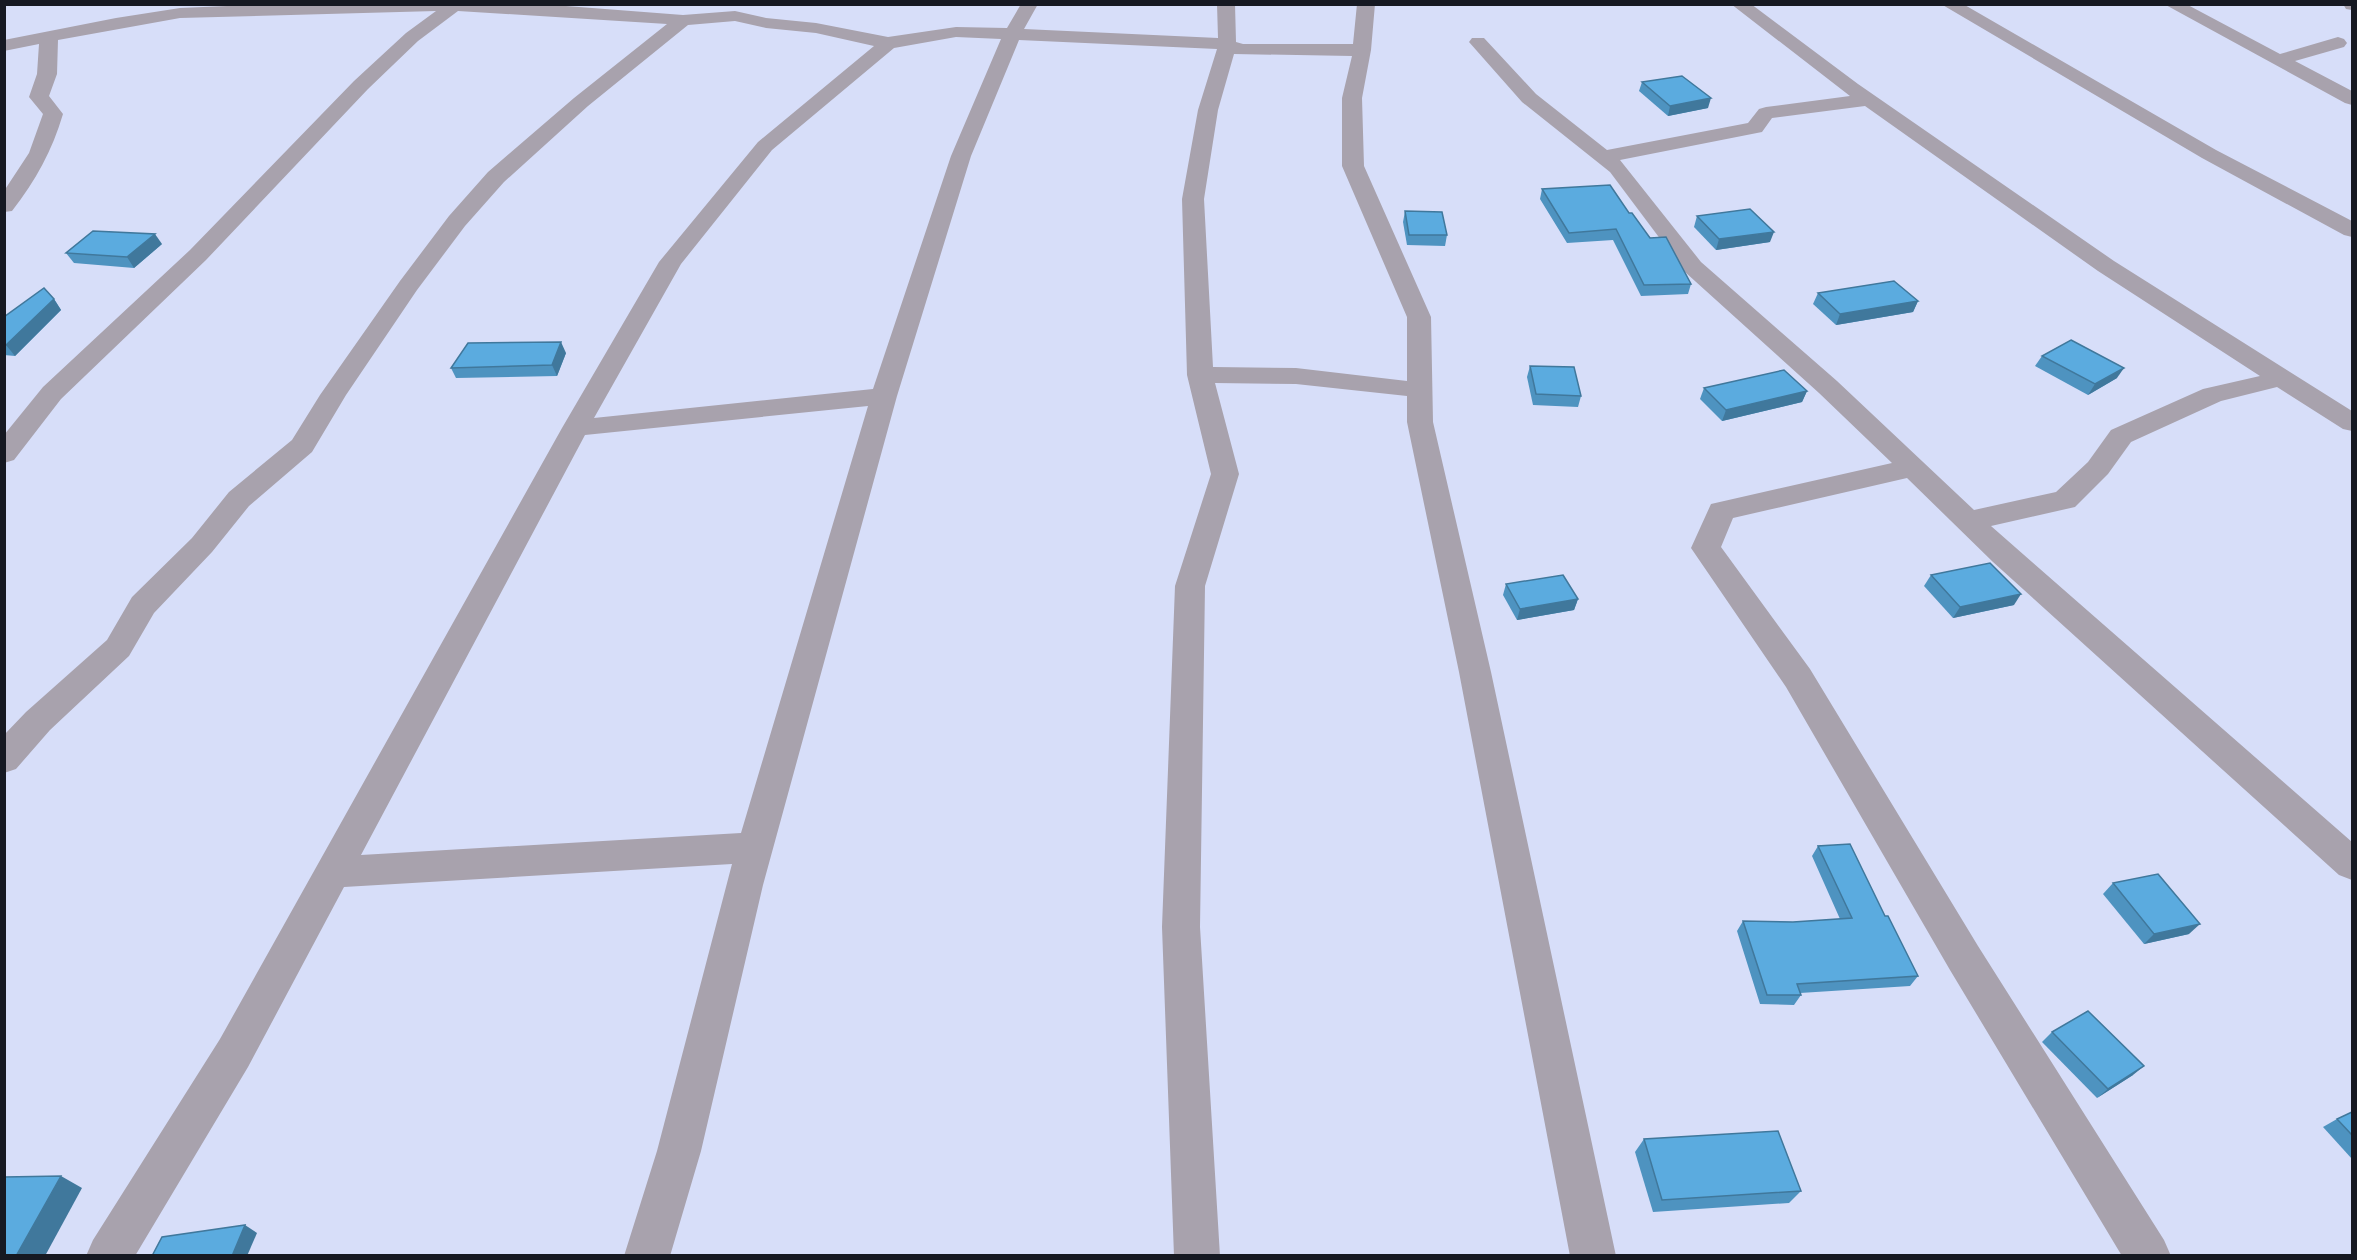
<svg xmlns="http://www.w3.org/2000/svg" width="2357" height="1260" viewBox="0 0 2357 1260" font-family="'Asap Condensed',sans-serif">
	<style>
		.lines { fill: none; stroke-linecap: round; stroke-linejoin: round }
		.street { fill: #a8a2ad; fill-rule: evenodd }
		.wall { fill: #4e93c0 }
		.shaded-wall { fill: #40789c }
		.building { fill: #5babdf; stroke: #40789c; stroke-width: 1.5 }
	</style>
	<rect width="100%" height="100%" fill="#d7def9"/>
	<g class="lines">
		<g class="street">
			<path d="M276 4H540L683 15 735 11 766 18 816 23 888 37 956 27 1007 28 1021 4H1038L1024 29 1218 38 1217 4H1235L1236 42 1243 44H1353L1357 4H1375L1371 50 1362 98 1364 166 1431 317 1433 422 1491 672 1616 1256H1570L1459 672 1407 422V396L1296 384 1215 383 1239 474 1205 586 1200 927 1220 1256H1174L1162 927 1175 586 1211 474 1187 375 1182 199 1198 110 1217 49 1019 40 971 156 897 396 763 885 701 1151 670 1256H624L657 1151 732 864 344 887 248 1067 135 1256H86L93 1240 220 1039 562 428 659 262 758 142 874 46 816 33 766 28 735 21 688 25 588 106 504 182 465 226 417 290 346 395 312 452 249 506 212 552 154 613 129 656 50 730 16 769 4 773V735L26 712 107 640 132 597 192 538 229 492 292 440 320 395 400 281 449 216 488 172 574 98 667 24 458 11 418 41 368 89 206 260 61 399 14 460 4 463V435L43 387 190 250 354 81 406 33 436 11 180 18 58 40 57 74 49 96 63 114C52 151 36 180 12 211L4 212V191L29 153 43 114 29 97 37 74 39 44 4 51V40L116 18 180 8ZM956 37 1001 39 951 156 873 389 594 418 681 264 772 150 894 48ZM1234 54 1352 56 1342 98V166L1407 317V381L1296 368 1213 367 1204 199 1218 110ZM868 406 741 833 361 855 585 435Z"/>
			<path d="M1731 4H1751L1858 84 2114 261 2352 411V431L2343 429 2277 387 2221 401 2131 442 2108 474 2075 507 1991 526 2352 842V880L2339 875 1993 562 1907 478 1733 518 1721 547 1810 669 1978 946 2164 1240 2171 1256H2122L1950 970 1786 687 1691 548 1711 504 1892 463 1819 393 1685 272 1610 172 1522 102 1469 42 1472 38H1484L1536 94 1607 150 1748 123 1759 109 1766 107 1850 96ZM1865 106 2098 271 2260 376 2203 389 2111 430 2088 462 2056 492 1974 510 1837 381 1701 262 1620 160 1762 132 1772 118Z"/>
			<polygon points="1941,4 1963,4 2216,150 2352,221 2352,237 2344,235 2202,158"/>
			<polygon points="2164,4 2186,4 2280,54 2338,37 2344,39 2347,43 2344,47 2295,61 2352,91 2352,105 2345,103"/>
			<polygon points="2343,4 2352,4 2352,10 2346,9"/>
		</g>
	</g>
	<g class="wall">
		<polygon points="1642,82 1708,108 1668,116 1639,91"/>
		<polygon points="1542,189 1629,213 1691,284 1688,294 1641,296 1613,240 1567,243 1540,199"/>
		<polygon points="1405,211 1447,235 1445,246 1407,245 1403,222"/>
		<polygon points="1697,216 1770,242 1716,250 1694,227"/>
		<polygon points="162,244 134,268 74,263 66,253"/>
		<polygon points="1818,293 1918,301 1913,312 1836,325 1813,304"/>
		<polygon points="54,299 61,310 15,356 4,355 4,317"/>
		<polygon points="566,353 557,376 456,378 451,368"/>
		<polygon points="2042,356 2117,378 2088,395 2035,366"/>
		<polygon points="1530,366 1581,396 1578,407 1533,405 1527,377"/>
		<polygon points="1704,388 1807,391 1802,402 1722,421 1700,399"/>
		<polygon points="1931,575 2014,605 1953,618 1924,586"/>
		<polygon points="1506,584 1578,599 1574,610 1517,620 1503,595"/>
		<polygon points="1818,846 1885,916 1918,976 1910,986 1800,993 1801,995 1794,1005 1760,1004 1737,931 1743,921 1793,922 1840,919 1812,856"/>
		<polygon points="2113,883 2189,934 2144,944 2103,894"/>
		<polygon points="2052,1032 2133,1075 2097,1098 2042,1042"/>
		<polygon points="2352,1112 2352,1159 2323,1127 2337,1119"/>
		<polygon points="1644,1139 1801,1191 1789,1203 1653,1212 1635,1152"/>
	</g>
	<g class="shaded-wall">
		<polygon points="1711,98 1708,108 1668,116 1670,106"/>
		<polygon points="1774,232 1770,242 1716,250 1719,239"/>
		<polygon points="155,234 162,244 134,268 127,257"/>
		<polygon points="54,299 61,310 15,356 6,345"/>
		<polygon points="1918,301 1913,312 1836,325 1840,314"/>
		<polygon points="561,342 566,353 557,376 552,365"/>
		<polygon points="2124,368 2117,378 2088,395 2095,384"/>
		<polygon points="1807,391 1802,402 1722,421 1726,410"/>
		<polygon points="2021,594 2014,605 1953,618 1960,607"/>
		<polygon points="1578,599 1574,610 1517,620 1520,609"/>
		<polygon points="2200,924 2189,934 2144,944 2154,934"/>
		<polygon points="2144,1066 2133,1075 2097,1098 2108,1089"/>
		<polygon points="61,1176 82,1188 45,1256 16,1256"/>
		<polygon points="245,1225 257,1233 247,1256 232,1256"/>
	</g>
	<g class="building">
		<polygon points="1682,76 1711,98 1670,106 1642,82"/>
		<polygon points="1610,185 1629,213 1632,213 1650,238 1666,237 1691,284 1644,285 1616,229 1569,233 1542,189"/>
		<polygon points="1750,209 1774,232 1719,239 1697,216"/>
		<polygon points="1405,211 1442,212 1447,235 1409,235"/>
		<polygon points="93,231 155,234 127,257 66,253"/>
		<polygon points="1894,281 1918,301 1840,314 1818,293"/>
		<polygon points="44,288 54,299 6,345 4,345 4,317"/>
		<polygon points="2071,340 2124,368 2095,384 2042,356"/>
		<polygon points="561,342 552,365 451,368 468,343"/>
		<polygon points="1530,366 1574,367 1581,396 1536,394"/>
		<polygon points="1784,370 1807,391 1726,410 1704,388"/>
		<polygon points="1990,563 2021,594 1960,607 1931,575"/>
		<polygon points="1563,575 1578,599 1520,609 1506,584"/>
		<polygon points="1850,844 1885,916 1888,916 1918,976 1797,984 1801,995 1767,995 1743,921 1793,922 1852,918 1818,846"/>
		<polygon points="2158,874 2200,924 2154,934 2113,883"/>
		<polygon points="2088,1011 2144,1066 2108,1089 2052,1032"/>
		<polygon points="2352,1112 2352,1135 2337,1119"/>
		<polygon points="1778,1131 1801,1191 1662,1200 1644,1139"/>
		<polygon points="61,1176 16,1256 4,1256 4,1177"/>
		<polygon points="245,1225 232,1256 152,1256 162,1237"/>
	</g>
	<rect width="2357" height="1260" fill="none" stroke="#161922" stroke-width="12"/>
</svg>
